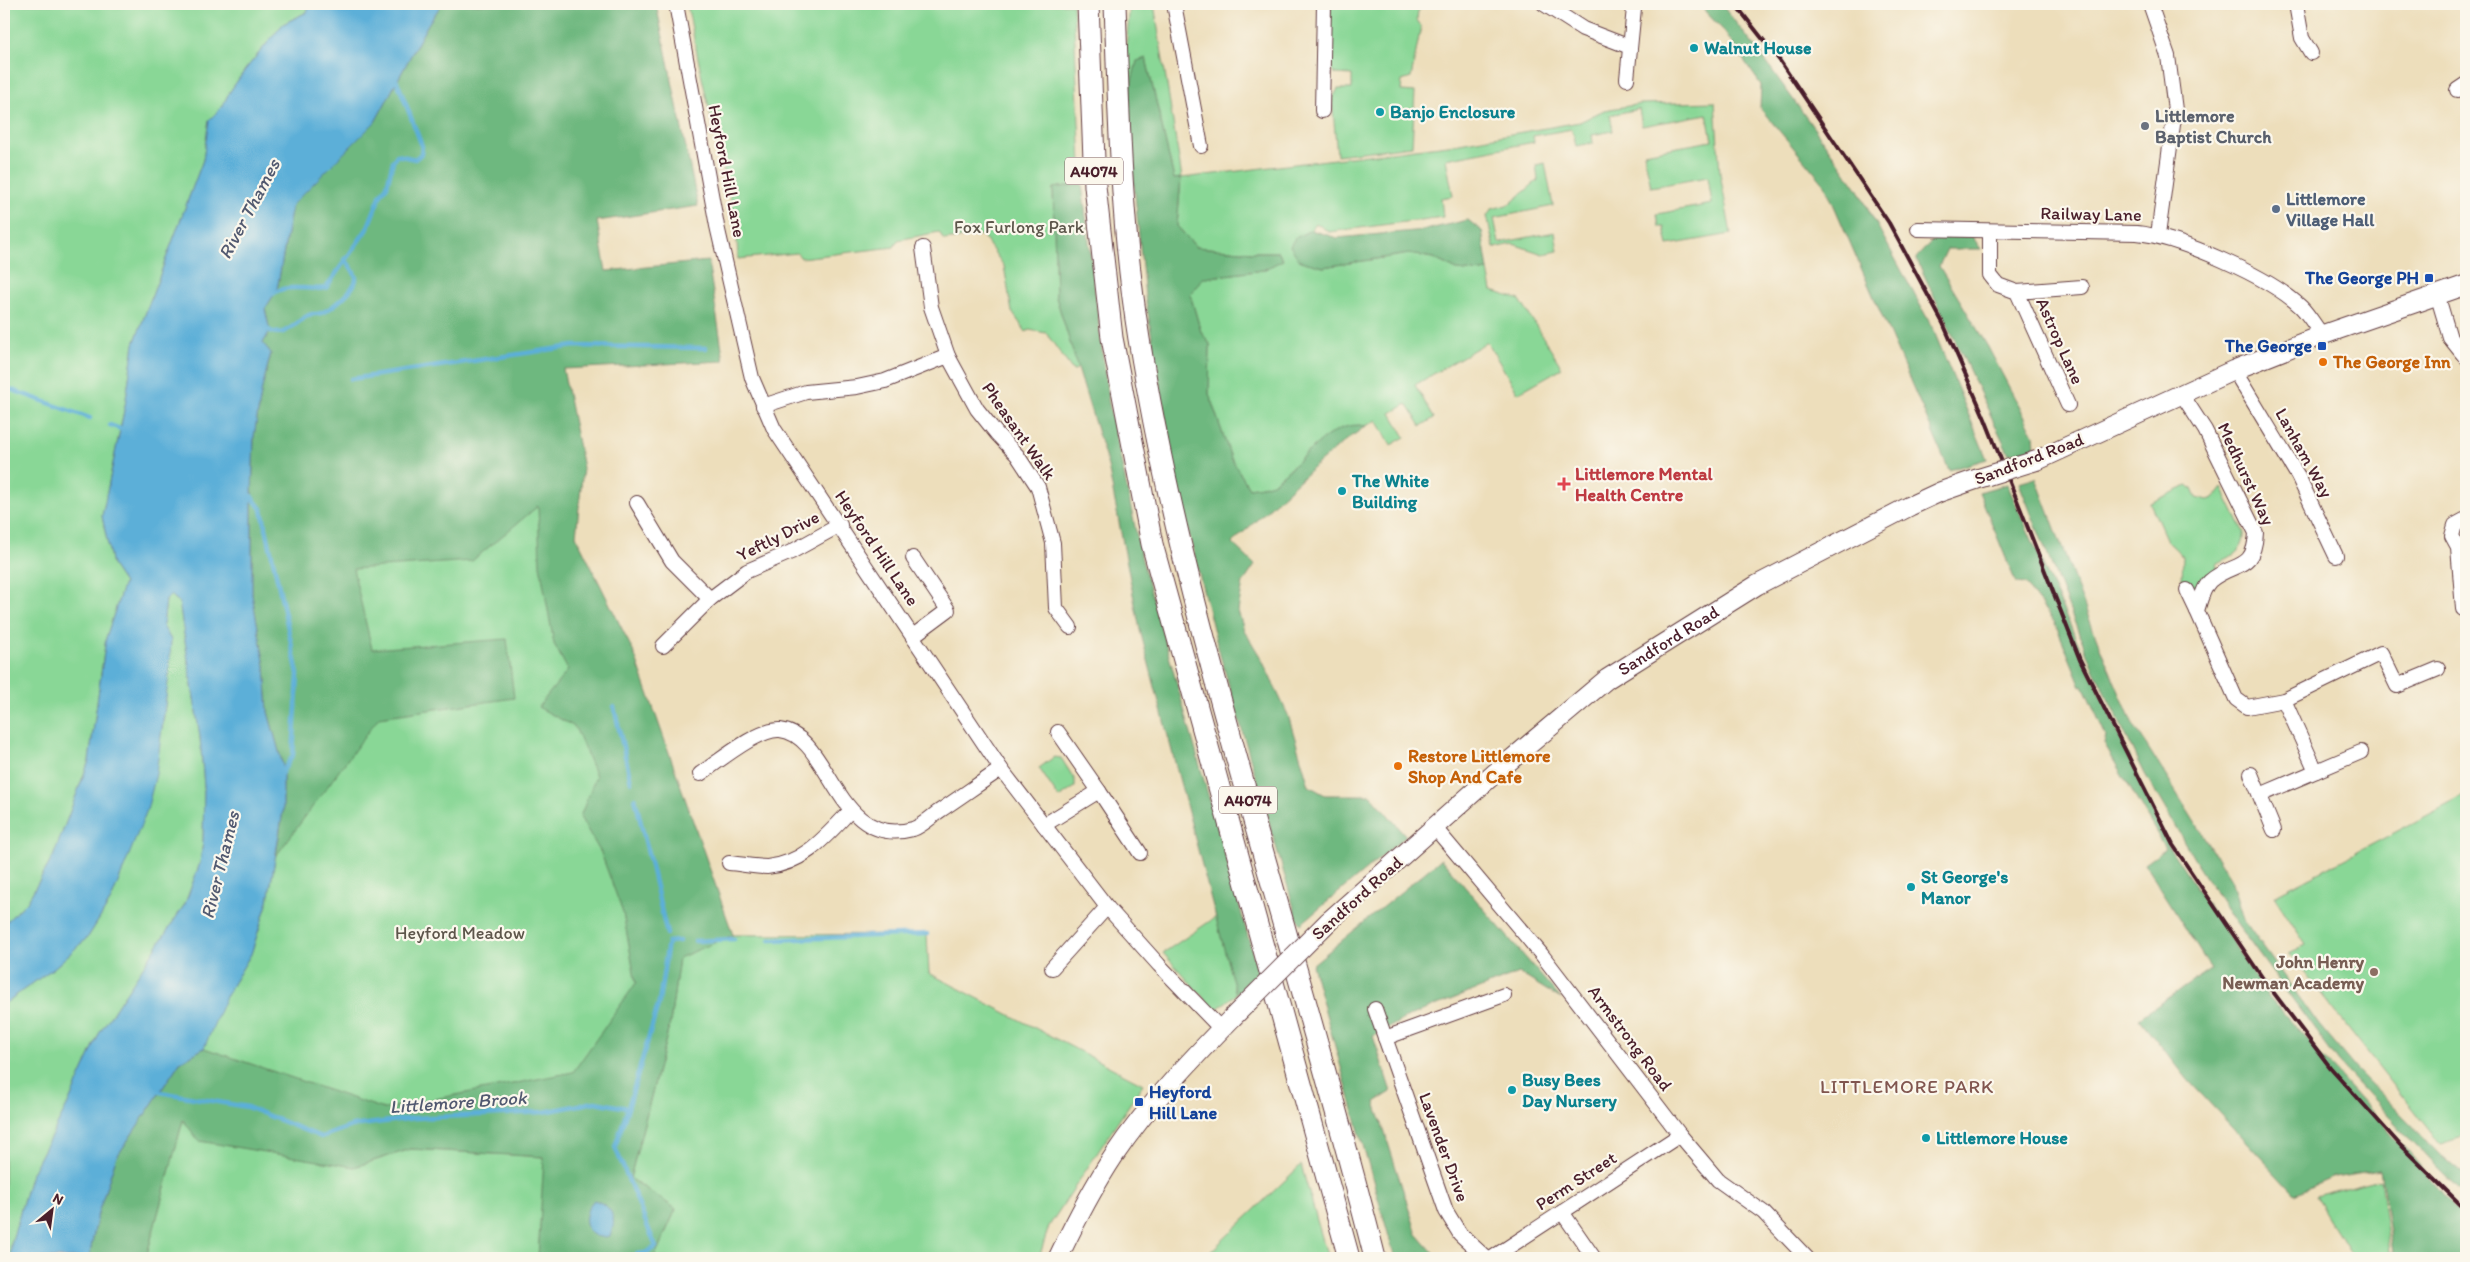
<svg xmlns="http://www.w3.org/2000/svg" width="2470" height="1262" viewBox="0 0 2470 1262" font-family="Itim,sans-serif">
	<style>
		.green { fill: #89d796; stroke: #6a7b60 }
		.forest { fill: #6eb87f; stroke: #5c6c55 }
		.water { fill: #5cafd8; stroke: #536782 }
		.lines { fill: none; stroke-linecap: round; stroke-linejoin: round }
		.stream { stroke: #5cafd8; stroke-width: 4.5 }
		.street-casing { stroke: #623c41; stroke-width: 16 }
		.secondary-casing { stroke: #623c41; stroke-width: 21 }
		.primary-casing { stroke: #623c41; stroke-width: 23 }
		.street { stroke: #fff; stroke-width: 14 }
		.secondary { stroke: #fff; stroke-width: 19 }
		.primary { stroke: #fff; stroke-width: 21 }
		.rail { stroke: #4a1f2b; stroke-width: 4 }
		.secondary-bridge-casing { stroke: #623c41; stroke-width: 21; stroke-linecap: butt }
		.secondary-bridge { stroke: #fff; stroke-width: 19 }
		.culture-dot { fill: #0f9aa8; stroke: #fbf7ec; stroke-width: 2 }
		.worship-dot { fill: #6b7280; stroke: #fbf7ec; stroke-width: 2 }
		.service-dot { fill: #5c6f8a; stroke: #fbf7ec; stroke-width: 2 }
		.transit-dot { fill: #1a4fb4; stroke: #fbf7ec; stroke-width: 2 }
		.food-dot { fill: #e8710a; stroke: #fbf7ec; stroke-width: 2 }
		.health-dot { fill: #e0444e; stroke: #fbf7ec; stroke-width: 2 }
		.education-dot { fill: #8d6e63; stroke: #fbf7ec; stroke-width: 2 }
		.labels { text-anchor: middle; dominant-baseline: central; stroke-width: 4.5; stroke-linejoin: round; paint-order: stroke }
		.shield { fill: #fbf7ec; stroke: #7f6065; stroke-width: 1 }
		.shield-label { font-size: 16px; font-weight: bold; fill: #4a1f2b }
		.culture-label { font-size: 18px; font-weight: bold; fill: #0d838f; stroke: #fbf7ec; text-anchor: start }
		.worship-label { font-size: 18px; font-weight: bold; fill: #5b616d; stroke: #fbf7ec; text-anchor: start }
		.street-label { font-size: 18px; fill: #4a1f2b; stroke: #fbf7ec }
		.service-label { font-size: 18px; font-weight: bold; fill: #4e5e75; stroke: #fbf7ec; text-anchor: start }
		.park-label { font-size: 18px; fill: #5d564b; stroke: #fbf7ec }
		.transit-label { font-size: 18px; font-weight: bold; fill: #164399; stroke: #fbf7ec; text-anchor: end }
		.food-label { font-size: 18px; font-weight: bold; fill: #c56008; stroke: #fbf7ec; text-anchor: start }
		.health-label { font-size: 18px; font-weight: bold; fill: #be3a42; stroke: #fbf7ec; text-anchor: start }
		.education-label { font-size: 18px; font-weight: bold; fill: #785e54; stroke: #fbf7ec; text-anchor: end }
		.water-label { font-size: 19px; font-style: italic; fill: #515970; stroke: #fbf7ec }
		.neighbourhood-label { font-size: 19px; letter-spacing: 1px; fill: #81564f; stroke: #fbf7ec }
	</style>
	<rect width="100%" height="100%" fill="#fbf7ec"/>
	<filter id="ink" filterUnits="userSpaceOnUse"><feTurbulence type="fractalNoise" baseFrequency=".02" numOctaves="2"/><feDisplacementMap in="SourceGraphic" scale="10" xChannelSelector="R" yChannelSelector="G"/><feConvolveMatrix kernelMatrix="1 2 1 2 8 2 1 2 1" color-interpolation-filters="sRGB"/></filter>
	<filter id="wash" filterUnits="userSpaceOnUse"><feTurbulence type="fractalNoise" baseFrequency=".0096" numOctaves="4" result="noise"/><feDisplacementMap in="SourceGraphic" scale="20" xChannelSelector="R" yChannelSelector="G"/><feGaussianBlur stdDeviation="1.12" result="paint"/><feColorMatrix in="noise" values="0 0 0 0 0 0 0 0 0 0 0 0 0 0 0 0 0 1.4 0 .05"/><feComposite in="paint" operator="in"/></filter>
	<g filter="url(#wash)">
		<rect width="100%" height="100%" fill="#eddebb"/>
		<g class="green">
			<polygon points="4,4 310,4 307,12 283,24 245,70 229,93 222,107 209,120 203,160 134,344 125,406 102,516 112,565 124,583 106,638 89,761 53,857 27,902 4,924"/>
			<polygon points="687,4 1073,4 1082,184 1053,188 1056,297 1078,368 1073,371 1046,333 1029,330 1026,332 1012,312 1004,266 982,235 944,240 939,232 898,240 894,247 801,258 797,253 738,259 736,224 702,78"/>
			<path d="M1130 4H1154L1182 178 1448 145 1580 122 1604 110 1641 104 1715 102 1720 174 1731 234 1668 245 1664 227H1659L1657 214 1712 204 1708 177 1651 187 1644 153 1712 141 1707 114 1642 126 1639 109 1610 115 1613 131 1592 135 1593 143 1576 146 1572 129 1533 136 1534 142 1446 159 1453 196 1441 198 1443 217 1329 232 1316 223 1311 230 1295 238 1323 267 1409 254 1433 258 1457 270 1475 272 1488 270 1492 291 1520 300 1562 368 1518 393 1487 342 1415 385 1434 418 1421 426 1407 404 1391 413 1405 437 1391 445 1377 420 1366 426C1329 419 1300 465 1272 483 1266 486 1256 487 1249 488L1231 458 1209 394 1210 344 1201 332 1190 294 1203 278 1263 270 1283 259 1278 252H1252L1196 247 1177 226 1181 179H1174L1146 58 1126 104 1125 60Z"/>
			<polygon points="1331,4 1423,4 1422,8 1418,11 1417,20 1421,26 1411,78 1402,81 1401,91 1415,92 1412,146 1337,155 1332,99 1338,89 1352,89 1352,75 1335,74 1329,66"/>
			<polygon points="1545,163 1553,206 1494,218 1499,243 1555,232 1558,251 1543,254 1513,244 1494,248 1487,216 1492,209 1510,204 1538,180 1536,165"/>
			<polygon points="576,437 552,531 675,956 592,1120 348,1125 180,1062 227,994 251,954 268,901 283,811 252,595 252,495"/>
			<path d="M2187 486 2192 488 2196 497 2208 500 2214 498 2222 488 2244 533C2245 552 2230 557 2216 564L2218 570 2200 588 2194 590 2182 581 2183 556 2167 541 2150 503Z"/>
			<polygon points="171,595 179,602 200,737 204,786 203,842 200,863 185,904 100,1032 68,1104 30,1177 11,1244 11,1258 4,1258 4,1004 55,967 88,937 111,900 128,855 163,725 171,640 163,626 166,600"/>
			<polygon points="1054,757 1061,758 1075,780 1075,787 1059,798 1039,768"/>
			<polygon points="2466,795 2466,1136 2440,1144 2289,953 2306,945 2274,896"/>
			<polygon points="1216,917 1236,994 1217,1009 1211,1006 1163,953"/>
			<polygon points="927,934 929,973 1143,1084 1049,1226 1039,1258 654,1258 676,1209 630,1178 670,1023 679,957 733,935"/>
			<polygon points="183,1120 354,1167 411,1149 545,1157 538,1258 146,1258"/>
			<polygon points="1301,1165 1328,1258 1204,1258"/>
			<polygon points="2380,1179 2391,1258 2353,1258 2315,1196"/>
		</g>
		<g class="forest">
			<polygon points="442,4 656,4 698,206 597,221 606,271 708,261 724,361 563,369 583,468 576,536 634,653 733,935 679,958 670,1023 630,1178 676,1209 654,1258 538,1258 544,1157 411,1149 354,1167 199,1141 183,1120 146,1258 89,1258 98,1213 116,1158 180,1062 204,1048 384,1109 573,1072 636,983 623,913 601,853 580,817 596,776 575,727 538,707 568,670 554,644 540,565 538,506 472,561 353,569 372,649 507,639 514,698 379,717 276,856 283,811 283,766 268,712 265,666 252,595 252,495 254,436 262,388 271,354 263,343 270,331 265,309 277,290 292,205 375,122 428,24"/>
			<polygon points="1698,4 1721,4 1759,52 1857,188 1933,329 1987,459 1949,470 1825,185 1760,108 1761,85 1723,30"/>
			<path d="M1146 58 1174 179 1181 178 1177 226 1196 247 1252 252H1278L1283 260 1263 270 1203 278 1190 294 1201 332 1210 344 1209 394 1231 458 1249 488C1256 487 1265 486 1272 483 1301 465 1329 418 1366 426 1317 460 1277 502 1232 543L1255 565 1243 583 1238 611 1244 630 1261 658 1288 715 1309 786 1325 795H1371L1406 836 1301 924 1297 918 1218 648 1178 491 1145 296 1126 104 1137 61Z"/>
			<polygon points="1082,184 1108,399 1142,560 1258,972 1236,994 1140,630 1108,466 1056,297 1053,188"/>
			<polygon points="1468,220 1482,231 1488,270 1475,272 1457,270 1433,258 1409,254 1323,267 1300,261 1290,246 1295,238 1311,230 1337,238 1425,230"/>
			<polygon points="1972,236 1981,249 1947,249 1939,266 1988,347 2034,435 2035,448 2009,454 1916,258 1935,238"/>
			<polygon points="2036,478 2101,650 2132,722 2231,880 2243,919 2319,1025 2355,1068 2440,1155 2466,1177 2466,1196 2434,1165 2339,1063 2235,922 2196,862 2145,774 2092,666 2019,483"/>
			<polygon points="2007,484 2169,847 2269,997 2411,1155 2466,1222 2466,1258 2394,1258 2380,1169 2334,1177 2295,1194 2188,1080 2139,1018 2211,969 2145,864 2166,849 2104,744 2106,736 2083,685 2081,686 2055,623 2025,584 2016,583 1979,492"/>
			<polygon points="1441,859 1561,999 1519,973 1412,1015 1373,1036 1391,1092 1375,1102 1417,1234 1438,1258 1395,1258 1312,965"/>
		</g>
		<g class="water">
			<polygon points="310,4 442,4 428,24 375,122 292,205 277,290 265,309 270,331 263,343 271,353 262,388 254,436 252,495 252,595 265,666 268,712 283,766 283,811 268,901 251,954 227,994 204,1048 180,1062 116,1158 98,1213 89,1258 11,1258 11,1245 30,1177 68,1104 100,1032 185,904 200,863 203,842 204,786 200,737 179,602 171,595 166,600 163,626 171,640 169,675 156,774 147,810 111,900 88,937 55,967 4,1004 4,924 27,902 53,857 89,761 106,638 124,583 112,565 102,516 125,406 134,344 203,160 209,120 222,107 229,93 245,70 283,24 307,12"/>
			<path d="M594 1200C612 1206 618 1218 610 1236 584 1243 579 1215 594 1200Z"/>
		</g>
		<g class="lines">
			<g class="stream">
				<path d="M273 294C285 283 310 291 326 288L367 229 381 194 387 186 393 161 397 155 415 159 421 154 422 146 397 81"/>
				<path d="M266 328C283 342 295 322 309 315 313 313 317 315 321 313 330 310 355 290 356 279 356 272 349 265 345 259"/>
				<polyline points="351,379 574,346 706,348"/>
				<polyline points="4,387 90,418"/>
				<polyline points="110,425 123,430"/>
				<polyline points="248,492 262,510 298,674 293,755 281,774"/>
				<polyline points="614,707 631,782"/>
				<polyline points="635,798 667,934"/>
				<polyline points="770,940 927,934"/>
				<polyline points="695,941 734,939"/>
				<polyline points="154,1091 247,1107 321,1137 352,1126 415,1118 544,1112 595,1102 628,1108 615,1147 656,1247 645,1253 637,1254 633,1258"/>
				<polyline points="628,1108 659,1002 668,942 679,941"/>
			</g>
		</g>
	</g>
	<g filter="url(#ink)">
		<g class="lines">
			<g class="street-casing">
				<g id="street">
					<polyline points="676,4 717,226 752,378 774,429 1001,769 1107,907 1159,965 1221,1029"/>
					<polyline points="1174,4 1201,146"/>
					<polyline points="1544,4 1583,29 1630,47"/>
					<polyline points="2150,4 2168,56 2175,110 2158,235"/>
					<polyline points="2296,4 2302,38 2311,53"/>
					<polyline points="1627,79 1634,8"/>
					<polyline points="2457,90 2466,84"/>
					<polyline points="1322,111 1324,4"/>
					<path d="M1918 229 2137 233C2179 237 2270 277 2301 307 2309 315 2315 326 2322 335"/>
					<polyline points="1990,231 1990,275 1998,285 2017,292 2068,405"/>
					<polyline points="923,248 931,307 948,356"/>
					<polyline points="2017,292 2082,287"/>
					<polyline points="2437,294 2450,338 2466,358"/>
					<polyline points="2234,370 2298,476 2336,556"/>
					<path d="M2181 393 2205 430 2256 533C2254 573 2233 561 2210 581 2203 588 2200 601 2197 611L2236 699 2247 707 2284 700 2381 653 2397 686 2438 669"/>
					<polyline points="763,406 806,392 857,387 885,381 948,356 977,409 997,434 1017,455 1038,487 1053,543 1056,608 1070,627"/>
					<polyline points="637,503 672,561 710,599 747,571 791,552 840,525"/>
					<polyline points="2187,590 2197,611"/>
					<polyline points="2463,609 2458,547 2452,536 2455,525 2466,519"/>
					<polyline points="913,636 948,610 913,558"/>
					<polyline points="663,646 710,599"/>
					<polyline points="2284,700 2316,771"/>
					<path d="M700 774C718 762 759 728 780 730 831 735 835 850 913 829 922 826 931 817 938 812 959 798 980 783 1001 769"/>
					<polyline points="2251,774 2274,830"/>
					<polyline points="1099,791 1140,853"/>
					<polyline points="2260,795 2361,752"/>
					<polyline points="1044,825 1099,791 1058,732"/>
					<polyline points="1435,828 1542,955 1680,1135 1718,1180 1763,1212 1807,1258"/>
					<path d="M729 863C741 864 755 867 767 867 804 864 827 835 851 810"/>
					<polyline points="1052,968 1107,907"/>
					<polyline points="1375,1009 1446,1211 1460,1234 1486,1258"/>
					<polyline points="1385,1038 1504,995"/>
					<polyline points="1562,1212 1594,1258"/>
					<polyline points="1492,1258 1680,1135"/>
				</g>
			</g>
			<g class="secondary-casing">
				<g id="secondary">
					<polyline points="2038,460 2234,370 2322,335 2466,285"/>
					<path id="s1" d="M1329 921 1494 774 1607 679 1757 585 1910 506 1940 492 1977 479"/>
					<path d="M1058 1258C1075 1222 1093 1187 1115 1154 1148 1105 1191 1060 1232 1018"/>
				</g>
			</g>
			<g class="primary-casing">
				<g id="primary">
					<polyline points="1088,4 1095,186 1112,338 1152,544 1349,1258"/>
					<path d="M1115 4C1119 116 1121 228 1139 339 1166 507 1212 671 1258 835 1298 976 1339 1116 1375 1258"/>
				</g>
			</g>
			<use href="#street" class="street"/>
			<use href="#secondary" class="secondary"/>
			<use href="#primary" class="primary"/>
			<polyline class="rail" points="1735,4 1780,61 1889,223 1943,323 1985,419 2080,660 2173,845 2264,980 2330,1067 2401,1146 2466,1210"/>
			<g class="secondary-bridge-casing">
				<g id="secondary-bridge">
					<polyline points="1977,479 2038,460"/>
					<polyline points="1232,1018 1329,921"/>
				</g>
			</g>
			<use href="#secondary-bridge" class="secondary-bridge"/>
		</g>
	</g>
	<g class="culture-dot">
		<circle cx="1694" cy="48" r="5"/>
		<circle cx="1380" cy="112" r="5"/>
		<circle cx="1342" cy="491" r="5"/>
		<circle cx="1911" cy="887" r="5"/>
		<circle cx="1512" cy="1090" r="5"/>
		<circle cx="1926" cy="1138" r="5"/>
	</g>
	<circle class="worship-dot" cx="2145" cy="126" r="5"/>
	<circle class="service-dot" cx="2276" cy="209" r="5"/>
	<g class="transit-dot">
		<rect x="2424" y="273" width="10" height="10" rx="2.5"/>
		<rect x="2317" y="341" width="10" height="10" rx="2.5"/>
		<rect x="1134" y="1097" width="10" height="10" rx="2.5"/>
	</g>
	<g class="food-dot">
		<circle cx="2323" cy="362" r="5"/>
		<circle cx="1398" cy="766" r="5"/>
	</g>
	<path class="health-dot" d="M1561.5 476.5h5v5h5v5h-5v5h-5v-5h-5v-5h5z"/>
	<circle class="education-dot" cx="2374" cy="972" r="5"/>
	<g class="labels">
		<g class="shield">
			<rect x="1065" y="157.5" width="58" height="27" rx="4"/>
			<rect x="1219" y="786.5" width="58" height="27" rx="4"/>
		</g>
		<g class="shield-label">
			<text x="1094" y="171">A4074</text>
			<text x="1248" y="800">A4074</text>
		</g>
		<g class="culture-label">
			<text x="1704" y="48">Walnut House</text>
			<text x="1390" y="112">Banjo Enclosure</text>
			<text x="1352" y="481">The White<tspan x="1352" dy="21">Building</tspan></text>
			<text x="1921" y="877">St George's<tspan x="1921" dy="21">Manor</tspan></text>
			<text x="1522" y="1080">Busy Bees<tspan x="1522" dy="21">Day Nursery</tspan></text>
			<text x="1936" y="1138">Littlemore House</text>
		</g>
		<g class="worship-label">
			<text x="2155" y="116">Littlemore<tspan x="2155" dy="21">Baptist Church</tspan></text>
		</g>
		<g class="street-label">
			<text transform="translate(727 171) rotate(79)">Heyford Hill Lane</text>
			<text transform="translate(2091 214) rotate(1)">Railway Lane</text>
			<text transform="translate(2060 341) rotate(66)">Astrop Lane</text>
			<text transform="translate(1019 431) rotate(55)">Pheasant Walk</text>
			<text transform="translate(2304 453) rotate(61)">Lanham Way</text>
			<text transform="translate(2029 459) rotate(-21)">Sandford Road</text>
			<text transform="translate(2246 474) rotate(65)">Medhurst Way</text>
			<text transform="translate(778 536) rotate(-27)">Yeftly Drive</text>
			<text transform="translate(877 548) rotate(56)">Heyford Hill Lane</text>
			<text stroke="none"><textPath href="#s1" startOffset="441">Sandford Road</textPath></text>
			<text transform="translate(1357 898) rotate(-42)">Sandford Road</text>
			<text transform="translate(1630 1038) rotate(53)">Armstrong Road</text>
			<text transform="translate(1444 1147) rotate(70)">Lavender Drive</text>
			<text transform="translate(1576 1181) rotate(-33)">Perm Street</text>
		</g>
		<g class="service-label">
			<text x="2286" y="199">Littlemore<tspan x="2286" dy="21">Village Hall</tspan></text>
		</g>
		<g class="park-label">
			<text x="1019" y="227">Fox Furlong Park</text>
			<text x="460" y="933">Heyford Meadow</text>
		</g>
		<g class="transit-label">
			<text x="2419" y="278">The George PH</text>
			<text x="2312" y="346">The George</text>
			<text x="1149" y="1092" text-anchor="start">Heyford<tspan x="1149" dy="21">Hill Lane</tspan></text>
		</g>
		<g class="food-label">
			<text x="2333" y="362">The George Inn</text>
			<text x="1408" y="756">Restore Littlemore<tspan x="1408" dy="21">Shop And Cafe</tspan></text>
		</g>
		<g class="health-label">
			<text x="1575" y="474">Littlemore Mental<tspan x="1575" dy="21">Health Centre</tspan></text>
		</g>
		<g class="education-label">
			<text x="2364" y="962">John Henry<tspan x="2364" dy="21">Newman Academy</tspan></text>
		</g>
		<g class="water-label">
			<text transform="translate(249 209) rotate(-62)">River Thames</text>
			<text transform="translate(220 865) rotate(-76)">River Thames</text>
			<text transform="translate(458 1102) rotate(-4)">Littlemore Brook</text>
		</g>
		<g class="neighbourhood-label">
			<text x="1907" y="1086">LITTLEMORE PARK</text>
		</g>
	</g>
	<rect width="2470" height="1262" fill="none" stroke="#fbf7ec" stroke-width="20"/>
	<g transform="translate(52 1210) rotate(29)" stroke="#fbf7ec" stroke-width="4" paint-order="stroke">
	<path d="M0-4L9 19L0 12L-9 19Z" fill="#4a1f2b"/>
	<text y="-8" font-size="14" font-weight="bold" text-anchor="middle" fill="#4a1f2b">N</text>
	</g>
</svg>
